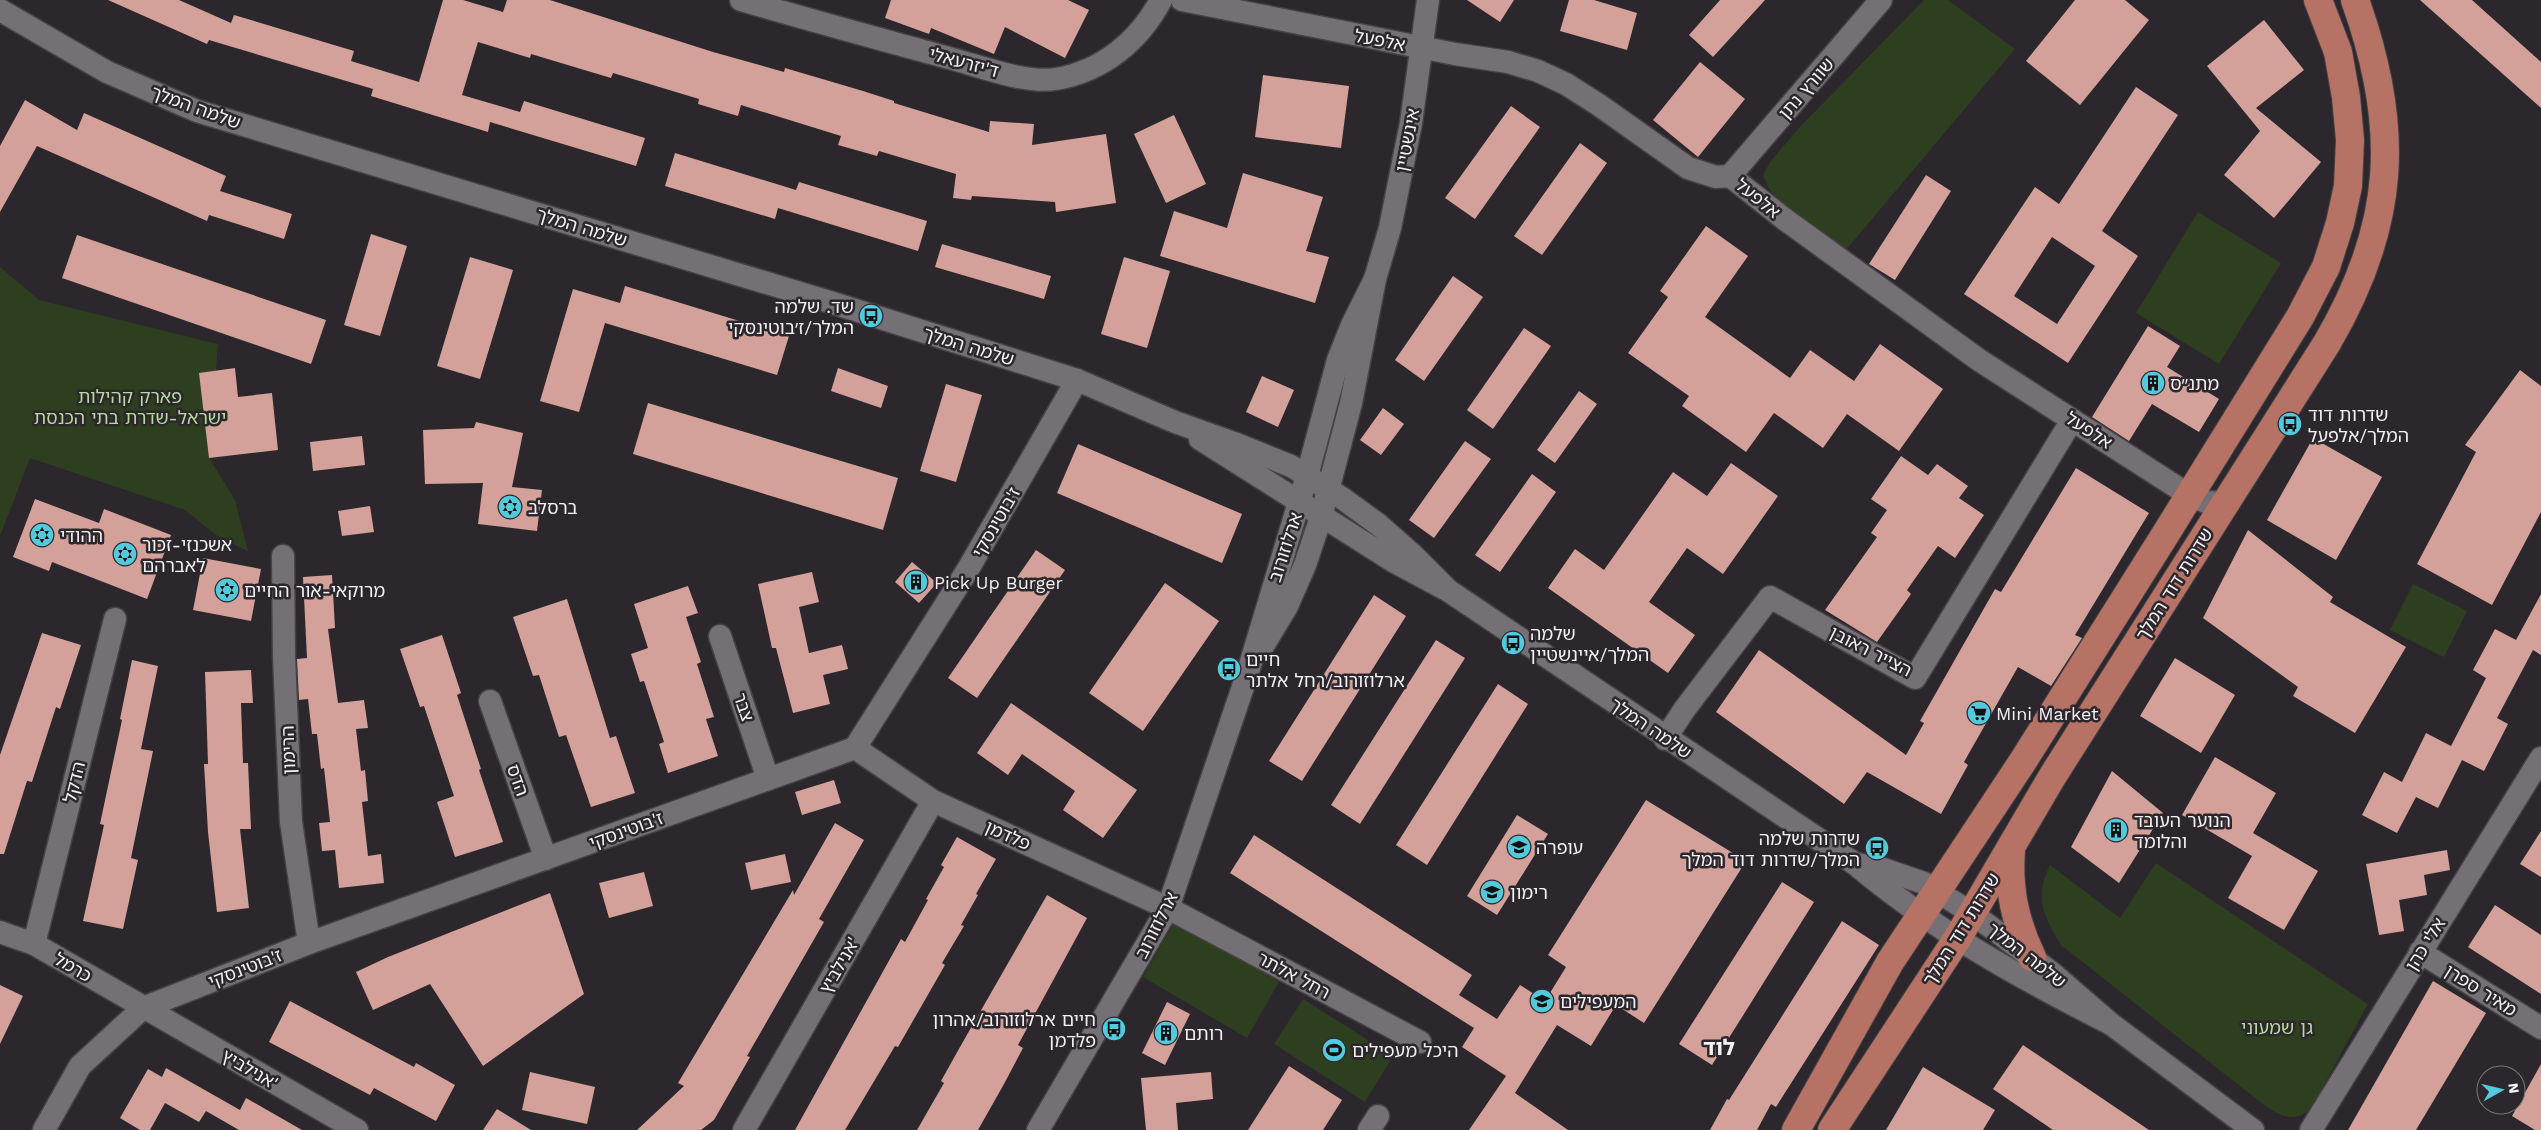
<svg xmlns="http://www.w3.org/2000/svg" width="2541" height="1130" viewBox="0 0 2541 1130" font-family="'Work Sans','Noto Sans Hebrew',sans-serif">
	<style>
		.green { fill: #2e3f20 }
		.building { fill: #d3a199; fill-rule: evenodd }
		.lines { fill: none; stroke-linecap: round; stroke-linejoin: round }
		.minor-casing { stroke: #454245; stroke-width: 25 }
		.major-casing { stroke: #454245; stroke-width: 30 }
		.minor { stroke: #757076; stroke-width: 22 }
		.major { stroke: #b67265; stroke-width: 28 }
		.labels { text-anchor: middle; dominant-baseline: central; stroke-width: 5; stroke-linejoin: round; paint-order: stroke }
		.street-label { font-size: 18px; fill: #f4f1f4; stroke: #2b272c }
		.poi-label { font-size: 18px; fill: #f4f1f4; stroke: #2b272c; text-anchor: start }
		.park-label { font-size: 18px; fill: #b7da9c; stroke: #2b272c }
		.district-label { font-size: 22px; font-weight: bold; fill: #f4f1f4; stroke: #2b272c }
	</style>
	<rect width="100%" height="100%" fill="#2b272c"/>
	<g class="green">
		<polygon points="1924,0 1948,0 2015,49 1846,250 1778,199 1769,189 1763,175 1770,162 1799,128"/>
		<polygon points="2198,212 2281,263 2219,364 2136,313"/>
		<polygon points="0,267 39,300 218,344 209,458 235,500 248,551 220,538 185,510 30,458 0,536"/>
		<polygon points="2413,584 2467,611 2444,657 2390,630"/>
		<path d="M2156 863 2368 1004 2312 1107C2295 1124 2282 1117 2264 1105L2061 945C2043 915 2034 898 2050 865L2120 918Z"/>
		<polygon points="1175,922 1279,982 1247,1038 1143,977"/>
		<polygon points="1303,999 1393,1056 1365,1102 1274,1044"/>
	</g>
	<g class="building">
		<polygon points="108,0 179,0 231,23 234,15 354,51 351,61 419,82 443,0 463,0 503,12 507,0 550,0 713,52 784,72 785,68 863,91 894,101 894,103 989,132 990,121 1034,124 1032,145 1106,134 1116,203 1056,212 1055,202 972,196 971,200 953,198 956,174 879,151 877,156 838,145 841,136 741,105 738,116 698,104 699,99 613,73 611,78 531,54 530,58 478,42 462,95 520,112 524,101 645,138 636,166 490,122 488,132 371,96 373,89 209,40 207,44"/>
		<polygon points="891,0 1068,0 1089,10 1065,58 1005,27 994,54 931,28 929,34 885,18"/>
		<polygon points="1467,0 1514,0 1500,22"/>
		<polygon points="1569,0 1594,0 1637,13 1627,50 1560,31"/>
		<polygon points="1720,0 1765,0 1713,57 1689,35"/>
		<polygon points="2075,0 2125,0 2149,20 2080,105 2026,61"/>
		<polygon points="2420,0 2472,0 2541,62 2541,108"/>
		<polygon points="2264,20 2304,70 2256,108 2321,162 2274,218 2224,175 2260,131 2207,66"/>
		<polygon points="1700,62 1745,99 1698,157 1653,120"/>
		<polygon points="1263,75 1349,86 1341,148 1255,137"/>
		<path d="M2136 87 2178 115 2102 231 2138 256 2068 363 1964 294 2035 187 2059 204ZM2052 237 2095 266 2057 324 2014 296Z"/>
		<polygon points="25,100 77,130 84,113 226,176 220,191 292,214 284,239 209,215 207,221 37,146 0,212 0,146"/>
		<polygon points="1511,106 1540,127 1475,219 1445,198"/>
		<polygon points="1174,115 1206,184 1166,203 1134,134"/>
		<polygon points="1580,143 1607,163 1542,255 1514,236"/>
		<polygon points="675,153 796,190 799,182 927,221 918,251 778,208 775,219 665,186"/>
		<polygon points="1243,173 1323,197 1306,251 1329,257 1315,303 1160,256 1174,211 1227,228"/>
		<polygon points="1926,175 1951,191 1895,280 1869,264"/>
		<polygon points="1706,226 1748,256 1705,317 1790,378 1810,350 1854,381 1880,344 1943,389 1899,451 1847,414 1823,448 1774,413 1746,452 1682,406 1689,396 1628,353 1668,297 1660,291"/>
		<polygon points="371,234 407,246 380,336 344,325"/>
		<polygon points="77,235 326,320 311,364 62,278"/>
		<polygon points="942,244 1051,276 1044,299 935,267"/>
		<polygon points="470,257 513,270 480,379 437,366"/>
		<polygon points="1124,257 1170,271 1147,348 1101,334"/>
		<polygon points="1453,276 1483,297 1424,381 1395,360"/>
		<polygon points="625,286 789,336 777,375 605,323 579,412 540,401 573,289 620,303"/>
		<polygon points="2148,326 2180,346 2167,367 2219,399 2199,432 2152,404 2129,441 2092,417"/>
		<polygon points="1524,328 1551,346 1493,429 1467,410"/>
		<polygon points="235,368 238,397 272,393 278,450 209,458 199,373"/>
		<polygon points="838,368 888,386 881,408 831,391"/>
		<polygon points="2520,370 2541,386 2541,512 2492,605 2417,564 2476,452 2465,445"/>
		<polygon points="1262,376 1294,390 1278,427 1246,412"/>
		<polygon points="946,384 982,395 956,482 920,471"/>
		<polygon points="1579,391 1597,404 1555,463 1537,450"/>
		<polygon points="648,403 898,478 883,530 633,454"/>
		<polygon points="1383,408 1404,424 1381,455 1360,440"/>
		<polygon points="476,422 523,433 512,487 542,490 537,531 478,524 483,483 425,484 423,430 474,428"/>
		<polygon points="362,436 365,465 313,471 310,442"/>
		<polygon points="2313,438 2382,477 2336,560 2267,520"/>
		<polygon points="1465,441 1491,459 1434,538 1409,520"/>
		<polygon points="1078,444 1242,514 1222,563 1057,493"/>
		<polygon points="1901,456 1928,475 1937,464 1968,486 1959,498 1984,515 1955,558 1938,546 1907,590 1911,594 1877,642 1825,610 1877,537 1871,533 1887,510 1871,499"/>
		<polygon points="1731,463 1778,496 1723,574 1687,548 1649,602 1695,635 1668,673 1548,588 1575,549 1604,570 1673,472 1707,496"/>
		<polygon points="2076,468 2149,513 2075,635 2082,638 2051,686 2018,667 1964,762 1968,765 1941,814 1867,772 1844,804 1716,712 1759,650 1906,755 1924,723 1920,721 1995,589 2001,592"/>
		<polygon points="1532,474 1556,492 1500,572 1475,555"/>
		<polygon points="35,499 99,523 104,509 171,535 147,599 52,562 49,571 13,557"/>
		<polygon points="370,506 374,532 342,536 338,511"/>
		<polygon points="2248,530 2333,597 2330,602 2406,647 2355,733 2293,696 2298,687 2203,618"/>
		<polygon points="1036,550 1065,570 977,698 948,678"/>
		<polygon points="203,558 261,569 251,621 193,610"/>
		<polygon points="912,562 937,583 919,603 895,582"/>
		<polygon points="812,572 819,602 799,607 809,653 842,645 848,669 823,675 830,704 793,713 776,648 772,648 758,584"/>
		<polygon points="332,575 335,628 328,629 338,703 364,700 368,728 356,729 361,771 365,770 368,801 362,802 368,856 381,854 384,883 339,888 335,850 322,851 319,823 330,822 324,768 321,769 317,734 312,734 308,699 299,700 297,659 307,658 303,577"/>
		<polygon points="1165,583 1219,621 1143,731 1089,693"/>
		<polygon points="688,586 698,613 686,617 701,662 697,664 714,717 706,719 718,756 668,773 659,744 664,742 644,681 640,682 631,654 648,648 634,604"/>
		<polygon points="2541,594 2541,655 2533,650 2497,718 2508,724 2484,771 2462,760 2438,808 2416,797 2397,833 2362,815 2384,772 2402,782 2426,733 2451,746 2486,678 2473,670 2495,629 2516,640"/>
		<polygon points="1374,595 1406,616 1302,781 1269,761"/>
		<polygon points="567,599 610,738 616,736 635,793 591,807 566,735 559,737 539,675 533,676 513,617"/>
		<polygon points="42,633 81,645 60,709 56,707 32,782 27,781 4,854 0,854 0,755"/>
		<polygon points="442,635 461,693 457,695 481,769 479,770 503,842 455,857 437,802 454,796 424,706 420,707 400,649"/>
		<polygon points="1436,640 1465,658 1360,824 1331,805"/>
		<polygon points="2175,658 2235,695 2201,753 2140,716"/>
		<polygon points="132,660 158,666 141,749 153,751 131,858 138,860 123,929 83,921 104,825 100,824 122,720 120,719"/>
		<polygon points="251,670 253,703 241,703 243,763 248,763 251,829 240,829 249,908 217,912 208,832 204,764 208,764 205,672"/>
		<polygon points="1498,684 1528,704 1427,865 1396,845"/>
		<polygon points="1011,703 1137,790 1103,838 1063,810 1075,791 1022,754 1008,775 977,753"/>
		<polygon points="2215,757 2276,793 2253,833 2318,871 2284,930 2228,898 2252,856 2182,815"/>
		<polygon points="2112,771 2163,813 2119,883 2071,847"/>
		<polygon points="834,780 841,803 802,815 795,792"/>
		<polygon points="1646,800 1746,861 1644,1023 1616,1005 1591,1046 1557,1025 1515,1093 1568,1130 1469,1130 1506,1076 1462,1047 1474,1028 1230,873 1254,835 1472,975 1459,995 1497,1019 1520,985 1545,1001 1566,967 1548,955"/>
		<polygon points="1517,815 1548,834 1497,915 1467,896"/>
		<polygon points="835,823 864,840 819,919 824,922 747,1056 750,1057 714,1120 701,1130 637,1130 684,1086 678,1083 793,890 794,895"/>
		<polygon points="2541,831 2541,877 2520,864"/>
		<polygon points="957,837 996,859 976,894 978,895 961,925 964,926 942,963 945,965 898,1047 895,1046 845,1130 795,1130 901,939 905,942 928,900 926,899 944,867 941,865"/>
		<polygon points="2447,850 2450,870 2424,875 2427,895 2399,900 2404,931 2379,935 2366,864"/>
		<polygon points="785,854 791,882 751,890 745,863"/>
		<polygon points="644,872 653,906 609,918 599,883"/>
		<polygon points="1782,882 1814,902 1712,1065 1679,1044"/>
		<polygon points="550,893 584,994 483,1066 430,984 373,1010 356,972 388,957"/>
		<polygon points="1047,895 1087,918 1018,1045 1023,1048 1004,1084 978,1130 917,1130 944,1083 941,1081 960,1047"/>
		<polygon points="2495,905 2541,935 2541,994 2468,947"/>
		<polygon points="1842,921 1879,945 1776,1107 1771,1104 1757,1130 1710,1130 1727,1099 1729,1100"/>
		<polygon points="2433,981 2486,1013 2416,1130 2348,1130"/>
		<polygon points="0,985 23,996 0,1044"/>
		<polygon points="290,1001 414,1067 416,1063 455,1085 436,1121 374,1088 370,1095 269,1042"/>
		<polygon points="1167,1002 1190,1014 1165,1065 1142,1053"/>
		<polygon points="2023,1045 2149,1130 2053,1130 1993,1089"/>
		<polygon points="2541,1064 2541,1130 2535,1130 2512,1116"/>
		<polygon points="1289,1066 1342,1100 1323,1130 1248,1130"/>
		<polygon points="1923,1067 1995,1110 1983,1130 1886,1130"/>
		<polygon points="166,1068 240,1110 246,1098 302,1130 239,1130 206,1111 199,1122 165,1103 150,1130 140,1130 120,1118 148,1069 162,1077"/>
		<polygon points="530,1072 595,1087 587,1124 522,1110"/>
		<polygon points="1211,1072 1213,1099 1176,1103 1178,1130 1146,1130 1141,1078"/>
		<polygon points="497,1109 531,1130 483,1130"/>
	</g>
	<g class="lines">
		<g class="minor-casing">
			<g id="minor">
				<path d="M741 0C810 20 879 39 949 58 980 66 1025 84 1056 79 1103 71 1139 41 1161 0"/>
				<polyline points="1182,0 1455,54 1508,62 1538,71 1566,84 1599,105 1688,168 1716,177 1730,176 1783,218 1979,360 2189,495 2206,502 2226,503"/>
				<polyline points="0,10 107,72 197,111 833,303 1077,380 1175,422 1234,443 1291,466 1342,498 1379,525 1414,556 1449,591"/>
				<polyline points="1730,176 1881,0"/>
				<path d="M1200 439 1393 561 1449 591 1854 863C1932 929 2020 978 2111 1024"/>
				<polyline points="283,556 284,656 291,822 309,943"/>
				<polyline points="720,636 768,779"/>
				<polyline points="1263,646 1287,606 1305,565 1321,517 1351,403 1375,279 1390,228 1411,123 1428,0"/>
				<polyline points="490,701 546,859"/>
				<polyline points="1665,739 1684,710 1770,597 1915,678 2072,420"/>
				<polyline points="855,748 933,801 1168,908 1420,1042"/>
				<polyline points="1857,864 1880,868 1924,883 1973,914 2052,973 2111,1024 2253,1130"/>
				<polyline points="0,932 34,944 357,1130"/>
				<polyline points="34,944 115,619"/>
				<polyline points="2420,952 2541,1028"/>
				<polyline points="44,1130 80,1066 143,1008 309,943 855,748 967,571 1077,380"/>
				<polyline points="744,1130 933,801"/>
				<polyline points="1038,1130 1168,908 1247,675 1307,476 1338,360 1352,325 1375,279"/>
				<polyline points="1369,1130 1378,1116"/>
				<polyline points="2311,1130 2541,758"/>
			</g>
		</g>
		<g class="major-casing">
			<g id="major">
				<path d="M2011 850C2008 889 2015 922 2032 957"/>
				<polyline points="1796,1130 1890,962 2023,761 2165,535 2300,317 2326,267 2340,223 2348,186 2350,140 2346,97 2338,52 2318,0"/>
				<path d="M1832 1130 1957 939 2052 777 2327 343C2396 225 2401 128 2355 0"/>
			</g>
		</g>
		<use href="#minor" class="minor"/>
		<use href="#major" class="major"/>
	</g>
	<defs>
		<g id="bus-disc" transform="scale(1.25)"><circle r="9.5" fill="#53cadc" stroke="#2b272c"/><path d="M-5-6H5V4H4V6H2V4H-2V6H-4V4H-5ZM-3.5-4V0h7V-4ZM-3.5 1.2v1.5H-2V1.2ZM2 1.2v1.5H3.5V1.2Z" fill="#111"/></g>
		<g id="building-disc" transform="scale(1.25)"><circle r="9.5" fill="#53cadc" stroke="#2b272c"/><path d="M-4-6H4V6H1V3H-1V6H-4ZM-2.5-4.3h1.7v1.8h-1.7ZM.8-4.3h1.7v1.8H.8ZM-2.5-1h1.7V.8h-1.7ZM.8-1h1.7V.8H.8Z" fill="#111"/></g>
		<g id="synagogue-disc" transform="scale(1.25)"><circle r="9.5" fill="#53cadc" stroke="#2b272c"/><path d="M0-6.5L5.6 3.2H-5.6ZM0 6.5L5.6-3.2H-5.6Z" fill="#111"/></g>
		<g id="supermarket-disc" transform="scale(1.25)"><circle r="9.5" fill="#53cadc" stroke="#2b272c"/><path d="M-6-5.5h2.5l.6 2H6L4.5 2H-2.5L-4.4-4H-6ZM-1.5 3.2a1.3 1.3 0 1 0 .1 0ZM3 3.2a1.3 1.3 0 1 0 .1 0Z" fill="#111"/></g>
		<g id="school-disc" transform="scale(1.25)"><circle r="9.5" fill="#53cadc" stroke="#2b272c"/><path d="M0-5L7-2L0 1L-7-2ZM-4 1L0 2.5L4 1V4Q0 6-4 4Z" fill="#111"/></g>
		<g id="stadium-disc" transform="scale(1.25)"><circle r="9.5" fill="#53cadc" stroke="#2b272c"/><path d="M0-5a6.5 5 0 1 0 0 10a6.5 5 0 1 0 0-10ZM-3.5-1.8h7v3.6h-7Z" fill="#111"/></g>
	</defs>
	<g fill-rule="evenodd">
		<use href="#bus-disc" x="871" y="316"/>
		<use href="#building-disc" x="2153" y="383"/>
		<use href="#bus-disc" x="2290" y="424"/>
		<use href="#synagogue-disc" x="510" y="507"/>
		<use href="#synagogue-disc" x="42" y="535"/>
		<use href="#synagogue-disc" x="125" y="554"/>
		<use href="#building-disc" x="916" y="582"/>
		<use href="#synagogue-disc" x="227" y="590"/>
		<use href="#bus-disc" x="1513" y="643"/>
		<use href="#bus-disc" x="1229" y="669"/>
		<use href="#supermarket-disc" x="1979" y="713"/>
		<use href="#building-disc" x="2116" y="830"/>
		<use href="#school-disc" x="1519" y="847"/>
		<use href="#bus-disc" x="1877" y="848"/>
		<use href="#school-disc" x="1492" y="892"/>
		<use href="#school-disc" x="1542" y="1001"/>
		<use href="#bus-disc" x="1114" y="1029"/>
		<use href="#building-disc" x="1166" y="1033"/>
		<use href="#stadium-disc" x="1334" y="1050"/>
	</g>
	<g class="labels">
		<g class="street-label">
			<text transform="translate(1380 40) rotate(11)">אלפעל</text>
			<text transform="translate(964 62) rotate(15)">ד'יזרעאלי</text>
			<text transform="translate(1806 88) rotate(-49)">שוורץ נתן</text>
			<text transform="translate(196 107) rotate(20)">שלמה המלך</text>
			<text transform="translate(1407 140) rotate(-79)">אינשטיין</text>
			<text transform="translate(1758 198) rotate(39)">אלפעל</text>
			<text transform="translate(582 227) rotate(17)">שלמה המלך</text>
			<text transform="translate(969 346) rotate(17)">שלמה המלך</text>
			<text transform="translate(2089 430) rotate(33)">אלפעל</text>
			<text transform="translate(996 522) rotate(-60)">ז'בוטינסקי</text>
			<text transform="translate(1285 547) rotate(-72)">ארלוזורוב</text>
			<text transform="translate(2174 584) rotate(-58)">שדרות דוד המלך</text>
			<text transform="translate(1871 651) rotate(27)">הצייר ראובן</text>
			<text transform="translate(744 707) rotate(71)">צבר</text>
			<text transform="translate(1651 728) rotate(34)">שלמה המלך</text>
			<text transform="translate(288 750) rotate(-92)">הרימון</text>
			<text transform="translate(518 780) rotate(70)">הדס</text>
			<text transform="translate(74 782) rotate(-76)">הדקל</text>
			<text transform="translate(626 830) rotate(-20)">ז'בוטינסקי</text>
			<text transform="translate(1008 835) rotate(24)">פלדמן</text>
			<text transform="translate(1156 925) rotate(-63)">ארלוזורוב</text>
			<text transform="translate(1961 929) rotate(-58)">שדרות דוד המלך</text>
			<text transform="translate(2425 944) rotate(-58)">אלי כהן</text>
			<text transform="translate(2027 955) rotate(38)">שלמה המלך</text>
			<text transform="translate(839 965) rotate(-60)">אנילביץ'</text>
			<text transform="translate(73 967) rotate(30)">כרמל</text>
			<text transform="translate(245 968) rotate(-21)">ז'בוטינסקי</text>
			<text transform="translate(1294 975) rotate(28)">רחל אלתר</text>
			<text transform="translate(2481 990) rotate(32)">מאיר ספרן</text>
			<text transform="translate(250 1069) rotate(30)">אנילביץ'</text>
		</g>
		<g class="poi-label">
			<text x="854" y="306" text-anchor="end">שד. שלמה<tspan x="854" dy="21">המלך/ז׳בוטינסקי</tspan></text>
			<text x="2170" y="383">מתנ״ס</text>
			<text x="2308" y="414">שדרות דוד<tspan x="2308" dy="21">המלך/אלפעל</tspan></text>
			<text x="528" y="507">ברסלב</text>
			<text x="60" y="535">ההודי</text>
			<text x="142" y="544">אשכנזי-זכור<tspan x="142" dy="21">לאברהם</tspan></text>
			<text x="934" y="582">Pick Up Burger</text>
			<text x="244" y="590">מרוקאי-אור החיים</text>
			<text x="1530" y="633">שלמה<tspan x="1530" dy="21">המלך/איינשטיין</tspan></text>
			<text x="1246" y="659">חיים<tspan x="1246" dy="21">ארלוזורוב/רחל אלתר</tspan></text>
			<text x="1996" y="713">Mini Market</text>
			<text x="2134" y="820">הנוער העובד<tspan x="2134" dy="21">והלומד</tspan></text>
			<text x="1860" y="838" text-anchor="end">שדרות שלמה<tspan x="1860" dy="21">המלך/שדרות דוד המלך</tspan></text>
			<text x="1536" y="847">עופרה</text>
			<text x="1510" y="892">רימון</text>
			<text x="1560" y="1001">המעפילים</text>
			<text x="1096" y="1019" text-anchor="end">חיים ארלוזורוב/אהרון<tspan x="1096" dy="21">פלדמן</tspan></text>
			<text x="1184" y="1033">רותם</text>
			<text x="1352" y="1050">היכל מעפילים</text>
		</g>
		<g class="park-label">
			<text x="130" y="396">פארק קהילות<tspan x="130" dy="21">ישראל-שדרת בתי הכנסת</tspan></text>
			<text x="2277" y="1027">גן שמעוני</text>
		</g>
		<g class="district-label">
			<text x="1719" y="1047">לוד</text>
		</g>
	</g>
	<g transform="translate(2501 1090) rotate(82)"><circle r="24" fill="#2b272c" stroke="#7b787c"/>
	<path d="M0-4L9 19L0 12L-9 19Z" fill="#53cadc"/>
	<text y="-8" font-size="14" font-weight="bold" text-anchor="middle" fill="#f4f1f4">N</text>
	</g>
</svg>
